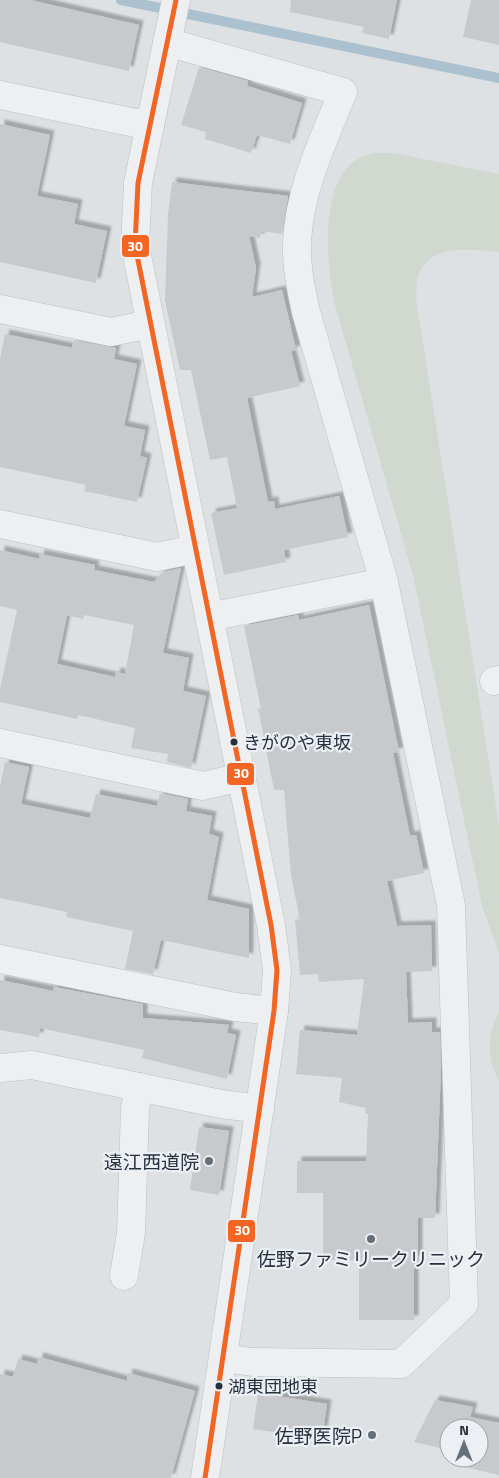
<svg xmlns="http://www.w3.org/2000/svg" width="499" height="1478" viewBox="0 0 499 1478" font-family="'Titillium Web','Noto Sans JP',sans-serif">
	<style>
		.green { fill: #d0d8cf }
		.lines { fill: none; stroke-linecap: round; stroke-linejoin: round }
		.stream { stroke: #acc1d0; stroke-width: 10 }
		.building { fill: #c7c9cc; fill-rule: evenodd; filter: url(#shadow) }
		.street-casing { stroke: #bdbfc2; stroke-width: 29 }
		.street { stroke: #eeeff1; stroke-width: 28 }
		.bus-1-casing { stroke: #ecf0f4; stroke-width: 9 }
		.bus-1 { stroke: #f26522; stroke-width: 5 }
		.bus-dot { fill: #26313d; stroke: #ecf0f4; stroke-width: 2 }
		.poi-dot { fill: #666f77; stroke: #ecf0f4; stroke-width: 2 }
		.labels { text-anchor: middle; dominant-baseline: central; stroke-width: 4.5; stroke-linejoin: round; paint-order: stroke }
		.bus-label { font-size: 18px; fill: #26313d; stroke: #ecf0f4; text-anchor: start }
		.poi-label { font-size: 19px; fill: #26313d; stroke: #ecf0f4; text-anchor: end }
		.line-badge { stroke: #ecf0f4; stroke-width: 2 }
		.badge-label { font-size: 14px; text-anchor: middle; font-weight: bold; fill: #fff }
	</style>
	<defs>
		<filter id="shadow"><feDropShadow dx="4.5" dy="-4.5" stdDeviation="1" flood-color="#0004"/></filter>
	</defs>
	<rect width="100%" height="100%" fill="#dee1e4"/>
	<g class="green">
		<path d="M394 153 499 174V252C474 250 434 243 420 271 416 277 417 290 416 298L499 826V953L482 906 413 575 335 305C326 265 316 165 371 154 378 152 387 153 394 153Z"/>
		<path d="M499 1012V1081C486 1057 487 1036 499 1012Z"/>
	</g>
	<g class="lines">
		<g class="stream">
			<polyline points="121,0 160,8"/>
			<polyline points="188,14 499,78"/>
		</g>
	</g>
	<g class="building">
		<polygon points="0,0 30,0 139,25 129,71 0,42"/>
		<polygon points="291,0 397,0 389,39 362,33 364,27 290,12"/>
		<polygon points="471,0 499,0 499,45 463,37"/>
		<polygon points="199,67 248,81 247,86 302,103 290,144 257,135 251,153 205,139 206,132 181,125"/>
		<polygon points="0,124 50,135 37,196 78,204 74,224 107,231 96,283 0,262"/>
		<polygon points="172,182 288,196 282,234 261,231 260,238 249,236 256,268 252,297 282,290 296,350 291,351 300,386 247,398 268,502 274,501 275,509 339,496 348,537 284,550 286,562 224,575 211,513 237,508 227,457 210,460 191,370 180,370 165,301 168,215"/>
		<polygon points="5,334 72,348 74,340 116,348 114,359 137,364 124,426 145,430 140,456 147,458 137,502 84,491 86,485 0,467 0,359"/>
		<path d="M0 550 39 559 40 554 95 565 94 570 154 582 163 572 181 568 163 653 189 658 183 691 206 696 191 768 167 762 168 754 131 748 135 728 78 715 77 719 0 702V689L17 610 0 606ZM67 615 83 619 84 615 134 625 125 674 116 672 115 677 57 664Z"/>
		<polygon points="369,605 399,752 393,753 410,836 416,835 424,873 387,881 397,926 431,925 432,971 406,972 408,1023 432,1022 432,1032 440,1032 441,1067 435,1218 418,1218 418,1260 414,1260 414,1320 359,1320 359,1260 323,1260 323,1193 297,1193 297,1161 366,1161 368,1114 365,1113 366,1108 339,1102 342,1078 296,1074 300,1030 357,1035 364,979 319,982 318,974 300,975 295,919 300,920 291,875 284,790 274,790 258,708 261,709 244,626 298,615 299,620"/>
		<polygon points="5,762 29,767 21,804 90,818 96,794 157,806 160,793 188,799 186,811 212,816 209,834 219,837 207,900 249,909 249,958 161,940 153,974 125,969 133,931 66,917 67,912 0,898 0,787"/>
		<polygon points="0,980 53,991 54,987 143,1004 143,1018 229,1025 227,1033 236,1035 227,1079 142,1058 144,1050 40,1028 39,1037 0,1030"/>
		<polygon points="199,1127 229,1131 219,1195 190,1190"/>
		<polygon points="39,1357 127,1381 128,1373 195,1391 171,1478 0,1478 0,1374 13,1377 18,1359 37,1364"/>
		<polygon points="258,1393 327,1404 322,1439 253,1429"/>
		<polygon points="435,1400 473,1407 470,1417 499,1423 499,1475 456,1465 457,1458 479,1458 479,1428 449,1428 449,1450 414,1442"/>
	</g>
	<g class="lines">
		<g class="street-casing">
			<g id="street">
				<polyline points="176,0 138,183 135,245 271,925 277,970 274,1011 205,1478"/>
				<path d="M167 42 343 92C323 141 299 190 297 243 296 266 301 289 306 312L384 582 451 905 464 1304 401 1364 252 1362 223 1358"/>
				<polyline points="0,95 150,126"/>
				<polyline points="0,309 111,332 150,324"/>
				<polyline points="0,524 157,557 195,549"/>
				<polyline points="209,617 384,582"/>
				<polyline points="494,681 499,680"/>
				<polyline points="0,743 203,786 241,777"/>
				<polyline points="0,959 235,1007 274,1011"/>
				<polyline points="0,1068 32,1065 221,1104 260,1109"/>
				<polyline points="124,1276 131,1233 135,1108 140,1087"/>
			</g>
		</g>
		<use href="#street" class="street"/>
		<g class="bus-1-casing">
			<polyline id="bus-1" points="176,0 138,183 135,245 271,925 277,970 274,1011 205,1478"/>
		</g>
		<use href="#bus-1" class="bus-1"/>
	</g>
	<g class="bus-dot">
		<circle cx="234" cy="742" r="4.5"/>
		<circle cx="219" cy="1386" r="4.5"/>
	</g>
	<g class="poi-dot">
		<circle cx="209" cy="1161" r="5"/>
		<circle cx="371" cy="1239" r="5"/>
		<circle cx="372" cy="1435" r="5"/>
	</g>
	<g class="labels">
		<g class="bus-label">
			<text x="243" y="742">きがのや東坂</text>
			<text x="228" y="1386">湖東団地東</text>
		</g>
		<g class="poi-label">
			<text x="199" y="1161">遠江西道院</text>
			<text x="371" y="1258" text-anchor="middle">佐野ファミリークリニック</text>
			<text x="362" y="1435">佐野医院P</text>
		</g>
	</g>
	<g class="line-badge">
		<rect x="121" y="234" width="29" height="24" rx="5" fill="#f26522"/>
		<rect x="226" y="762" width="29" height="24" rx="5" fill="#f26522"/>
		<rect x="227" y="1219" width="29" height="24" rx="5" fill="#f26522"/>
	</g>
	<g class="badge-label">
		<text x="135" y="251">30</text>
		<text x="241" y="778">30</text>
		<text x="242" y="1235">30</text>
	</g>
	<g transform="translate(464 1443)"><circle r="24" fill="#ecf0f4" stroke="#9da4ab"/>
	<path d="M0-4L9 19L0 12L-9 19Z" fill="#666f77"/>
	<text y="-8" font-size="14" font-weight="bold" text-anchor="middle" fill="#26313d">N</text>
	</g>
</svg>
